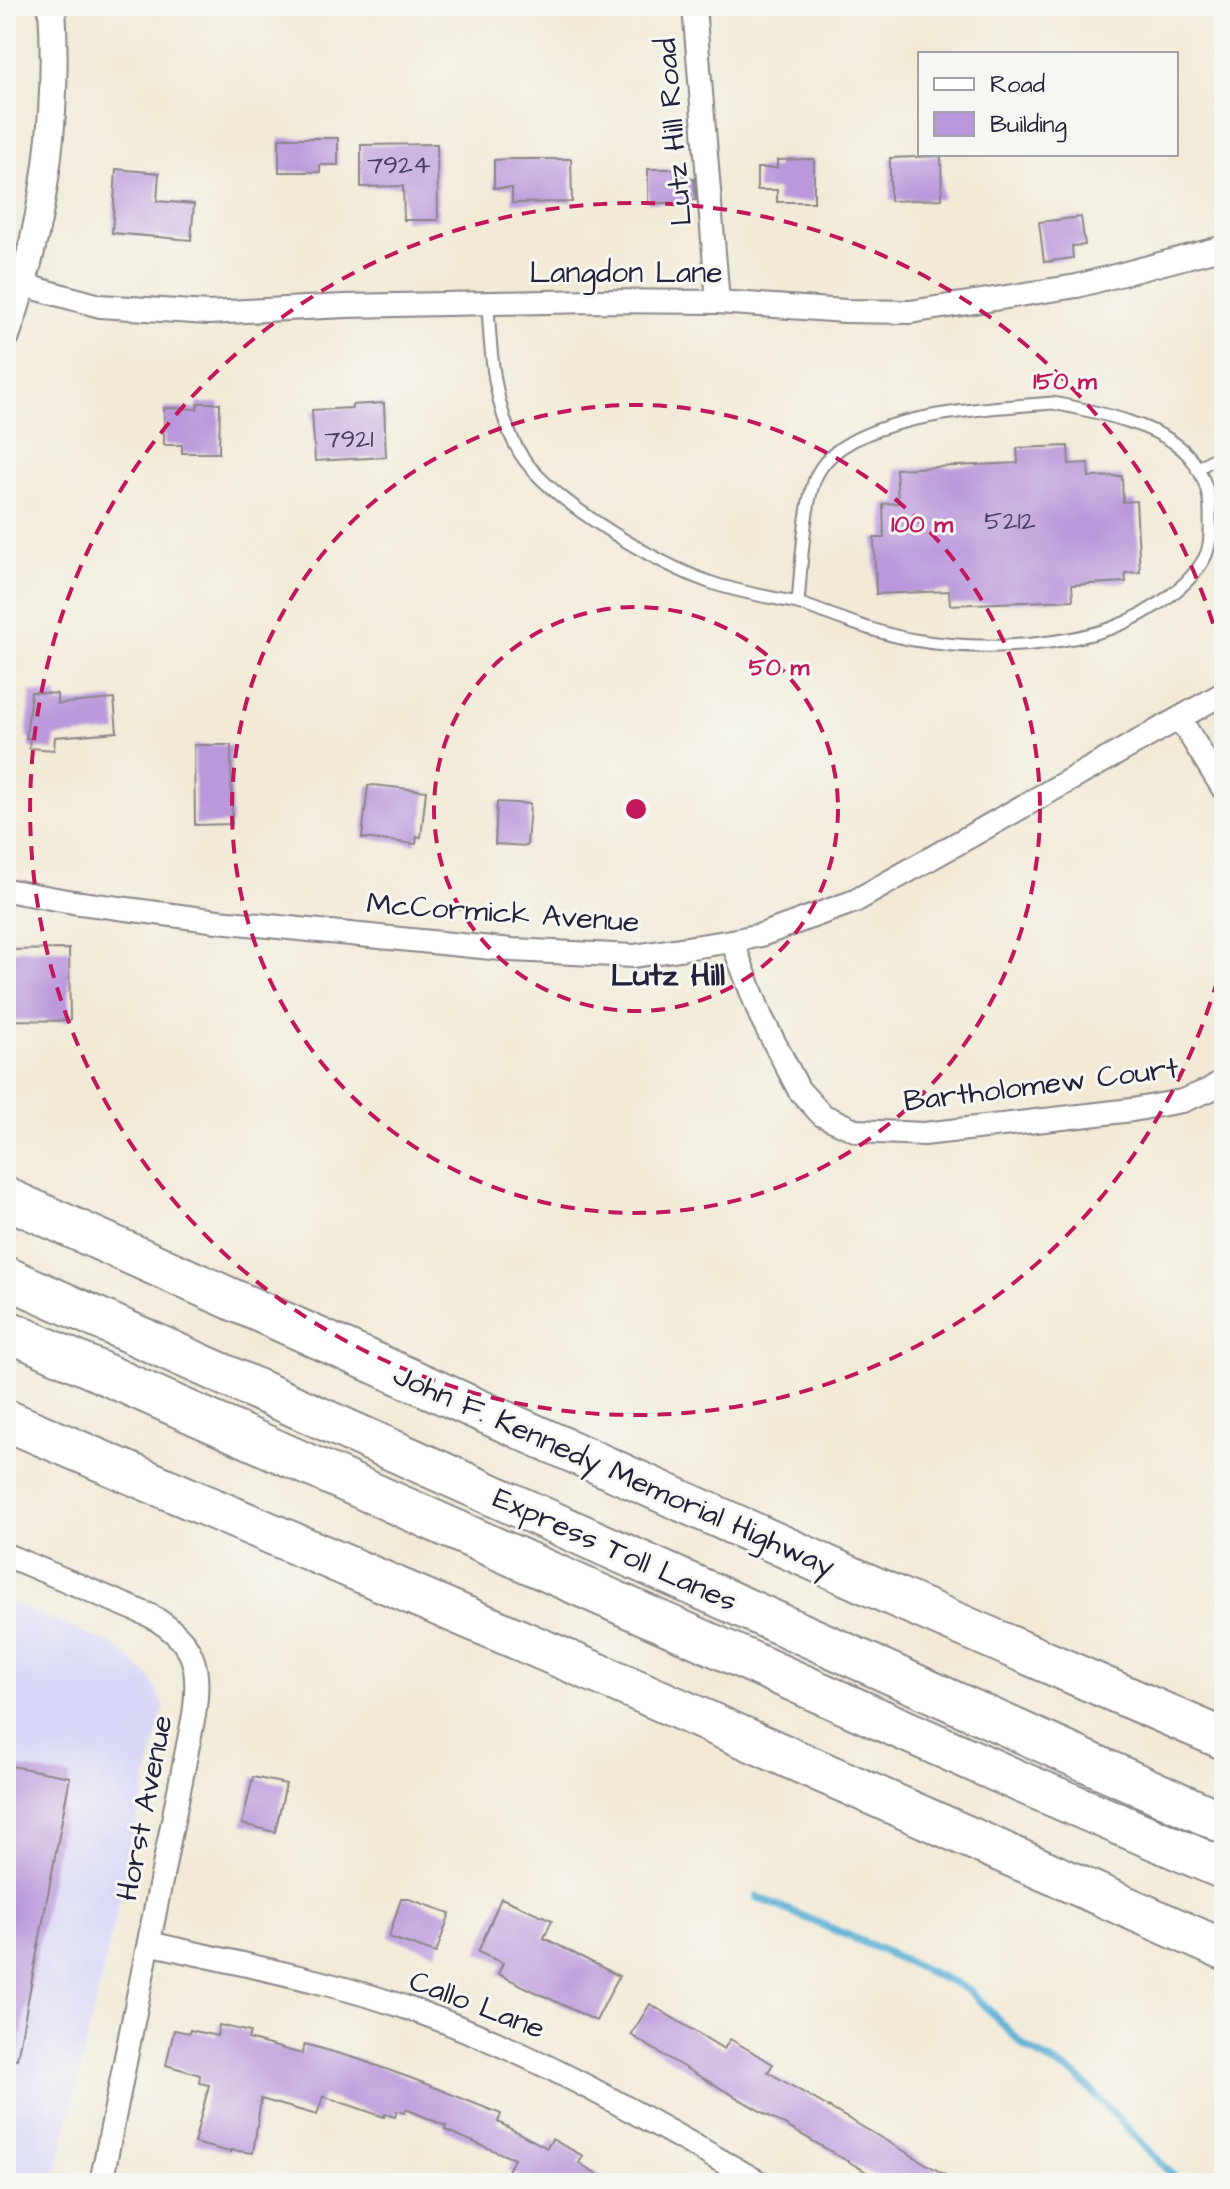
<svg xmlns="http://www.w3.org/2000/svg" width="1230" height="2189" viewBox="0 0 1230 2189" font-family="'Architects Daughter',sans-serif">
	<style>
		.built { fill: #d7d7f8 }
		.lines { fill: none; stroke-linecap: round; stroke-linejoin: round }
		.stream { stroke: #59aed5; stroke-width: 8 }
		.building { fill: #ba98db }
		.service-casing { stroke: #8a8689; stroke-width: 15 }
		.minor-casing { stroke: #8a8689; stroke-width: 26 }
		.tertiary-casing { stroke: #8a8689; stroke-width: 30 }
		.motorway-casing { stroke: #8a8689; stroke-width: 44 }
		.service { stroke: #fff; stroke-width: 11 }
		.minor { stroke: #fff; stroke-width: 22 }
		.tertiary { stroke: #fff; stroke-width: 26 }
		.motorway { stroke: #fff; stroke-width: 40 }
		.ring { fill: none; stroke: #c2185b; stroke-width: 4; stroke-dasharray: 14 10 }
		.labels { text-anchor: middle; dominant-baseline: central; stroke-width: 6; stroke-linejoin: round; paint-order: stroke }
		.number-label { font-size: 26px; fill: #484063 }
		.street-label { font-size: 30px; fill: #22223b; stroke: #f6f6f2 }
		.neighbourhood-label { font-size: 32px; font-weight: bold; fill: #22223b; stroke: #f6f6f2 }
		.centre { fill: #c2185b; stroke: #f6f6f2; stroke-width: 4 }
		.ring-label { font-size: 24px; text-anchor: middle; font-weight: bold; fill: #c2185b; stroke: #f6f6f2; stroke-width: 6; stroke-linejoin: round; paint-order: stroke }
	</style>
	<rect width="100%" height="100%" fill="#f6f6f2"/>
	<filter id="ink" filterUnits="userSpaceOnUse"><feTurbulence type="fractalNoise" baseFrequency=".0125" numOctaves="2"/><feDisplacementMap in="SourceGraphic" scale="16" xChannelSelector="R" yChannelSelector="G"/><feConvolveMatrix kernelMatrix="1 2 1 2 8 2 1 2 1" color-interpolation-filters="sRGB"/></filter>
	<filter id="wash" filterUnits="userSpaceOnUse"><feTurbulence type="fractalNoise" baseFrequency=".006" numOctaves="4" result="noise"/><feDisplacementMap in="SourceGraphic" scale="32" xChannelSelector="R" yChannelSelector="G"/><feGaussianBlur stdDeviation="1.8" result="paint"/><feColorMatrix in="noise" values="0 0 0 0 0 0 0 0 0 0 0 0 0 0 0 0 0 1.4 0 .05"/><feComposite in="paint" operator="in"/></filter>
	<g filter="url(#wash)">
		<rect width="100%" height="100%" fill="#f2ead7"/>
		<polygon class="built" points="6,1601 114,1645 151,1678 164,1706 54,2183 6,2183"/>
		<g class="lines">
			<polyline class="stream" points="757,1897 870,1945 969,1990 1025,2047 1077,2076 1180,2183"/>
		</g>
		<g id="blocks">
			<g class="building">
				<polygon points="279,138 338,138 338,165 320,165 320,172 279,172"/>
				<polygon points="437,144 438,220 404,220 403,186 361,187 361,145"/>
				<polygon points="941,156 942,199 890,201 890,158"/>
				<polygon points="513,159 571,159 572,202 512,203 512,188 494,188 494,160"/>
				<polygon points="814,159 814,202 777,202 777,190 757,190 757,168 777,168 777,160"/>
				<polygon points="116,169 159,173 157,201 194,204 191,240 112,233"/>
				<polygon points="648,169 685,169 685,179 694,179 696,200 686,200 686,203 648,203"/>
				<polygon points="1081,217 1085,245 1072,246 1073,258 1044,262 1039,222"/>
				<polygon points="198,403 220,403 219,453 182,453 182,445 164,445 164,408 197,409"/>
				<polygon points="384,403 386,457 315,461 312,410 352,408 352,405"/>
				<polygon points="1068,446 1069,464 1088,463 1089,477 1122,476 1123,502 1136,501 1140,572 1125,573 1126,582 1072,585 1073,600 950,605 949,591 876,594 874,538 884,538 883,504 898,503 896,469 1018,463 1017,448"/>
				<polygon points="31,692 57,694 57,704 114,699 117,732 55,737 54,750 29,748 30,738 26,738"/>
				<polygon points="194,745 231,745 232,824 195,825"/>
				<polygon points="373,785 426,791 421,837 417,836 416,844 362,838 368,786"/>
				<polygon points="497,802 530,804 527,846 495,844"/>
				<polygon points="69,949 70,1021 6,1020 6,950"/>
				<polygon points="6,1765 70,1777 17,2059 6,2058"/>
				<polygon points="253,1777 286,1784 275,1832 242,1824"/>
				<polygon points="401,1898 406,1898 450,1913 436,1953 389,1937"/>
				<polygon points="501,1898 552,1920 544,1938 619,1976 596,2021 498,1974 503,1963 478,1952"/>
				<polygon points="650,2004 724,2049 730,2039 773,2064 768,2072 959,2183 886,2183 673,2061 631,2035"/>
				<polygon points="219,2025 250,2032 248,2039 302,2054 305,2044 358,2059 416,2080 501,2114 498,2122 547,2148 552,2139 583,2156 579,2163 612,2183 531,2183 508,2171 514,2159 445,2130 446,2126 406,2109 405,2113 397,2111 395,2117 385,2114 384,2117 323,2096 317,2115 261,2099 253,2153 230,2150 230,2152 194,2143 209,2085 199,2083 200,2075 166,2065 174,2030 189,2033 190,2030 217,2036"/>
			</g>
		</g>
	</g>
	<g filter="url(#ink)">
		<use href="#blocks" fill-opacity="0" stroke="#8a8689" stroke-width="2"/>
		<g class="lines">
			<g class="service-casing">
				<g id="service">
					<path d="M488 304C490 353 495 421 526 462 560 506 656 563 709 582 737 592 768 597 798 603"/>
					<path d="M1053 403C1092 411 1161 424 1188 455 1201 469 1210 492 1210 511 1210 526 1212 545 1204 559 1185 593 1133 623 1096 633 1038 648 973 650 914 640 875 633 835 616 798 603 801 572 804 495 819 471 852 413 993 408 1053 403Z"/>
					<polyline points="1197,469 1224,452"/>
					<polyline points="1211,536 1224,537"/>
				</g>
			</g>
			<g class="minor-casing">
				<g id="minor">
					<polyline points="694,6 718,302"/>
					<polyline points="23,285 100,306 208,313 345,306 593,301 718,302 845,311 910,312 1077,286 1224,247"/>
					<polyline points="1180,719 1224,790"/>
					<polyline points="6,890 73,902 218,921 512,950 634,956 732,941 761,935 855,901 1224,693"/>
					<polyline points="732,941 761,1017 799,1090 822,1115 857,1131 924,1134 1132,1110 1182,1101 1209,1090 1224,1080"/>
					<path d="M6 1555 151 1616C195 1642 201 1665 194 1715L101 2183"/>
					<path d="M149 1943C239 1964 332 1981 419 2012 540 2055 649 2120 760 2183"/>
				</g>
			</g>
			<g class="tertiary-casing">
				<path id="tertiary" d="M6 336C43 231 59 118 52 6"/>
			</g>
			<g class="motorway-casing">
				<g id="motorway">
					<polyline points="6,1198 894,1596 1224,1739"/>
					<polyline points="6,1277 1224,1823"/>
					<polyline points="6,1330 1025,1784 1224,1869"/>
					<polyline points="6,1420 634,1689 1224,1950"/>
				</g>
			</g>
			<use href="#service" class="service"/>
			<use href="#minor" class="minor"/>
			<use href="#tertiary" class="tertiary"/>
			<use href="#motorway" class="motorway"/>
		</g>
	</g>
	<g class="ring">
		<circle cx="636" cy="809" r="202"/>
		<circle cx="636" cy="809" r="404"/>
		<path d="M1224 956A606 606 0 1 1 1224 662"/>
	</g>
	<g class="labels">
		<g class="number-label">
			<text x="399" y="165">7924</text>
			<text x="349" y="439">7921</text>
			<text x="1010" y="521">5212</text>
		</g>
		<g class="street-label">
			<text transform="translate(674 132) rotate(-95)">Lutz Hill Road</text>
			<text x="626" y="273">Langdon Lane</text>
			<text transform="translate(503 913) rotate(4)">McCormick Avenue</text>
			<text transform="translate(1041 1085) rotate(-7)">Bartholomew Court</text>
			<text transform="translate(614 1471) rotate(24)">John F. Kennedy Memorial Highway</text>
			<text transform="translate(615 1550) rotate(24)">Express Toll Lanes</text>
			<text transform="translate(145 1808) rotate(-79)">Horst Avenue</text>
			<text transform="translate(477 2005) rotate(21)">Callo Lane</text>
		</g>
		<g class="neighbourhood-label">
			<text x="668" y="975">Lutz Hill</text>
		</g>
	</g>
	<circle cx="636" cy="809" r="12" class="centre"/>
	<g class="ring-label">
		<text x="1065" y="389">150 m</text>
		<text x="922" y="532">100 m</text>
		<text x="779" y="675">50 m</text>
	</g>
	<rect width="1230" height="2189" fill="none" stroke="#f6f6f2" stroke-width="32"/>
	<rect x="918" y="52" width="260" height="104" fill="#f6f6f2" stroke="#a1a1a9" stroke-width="2"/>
	<rect x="934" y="78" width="40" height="12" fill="#ffffff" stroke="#a1a1a9" stroke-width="2"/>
	<text x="990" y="92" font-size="24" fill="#22223b">Road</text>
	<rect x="934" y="112" width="40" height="24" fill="#ba98db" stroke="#a1a1a9" stroke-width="2"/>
	<text x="990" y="132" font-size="24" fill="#22223b">Building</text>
</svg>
